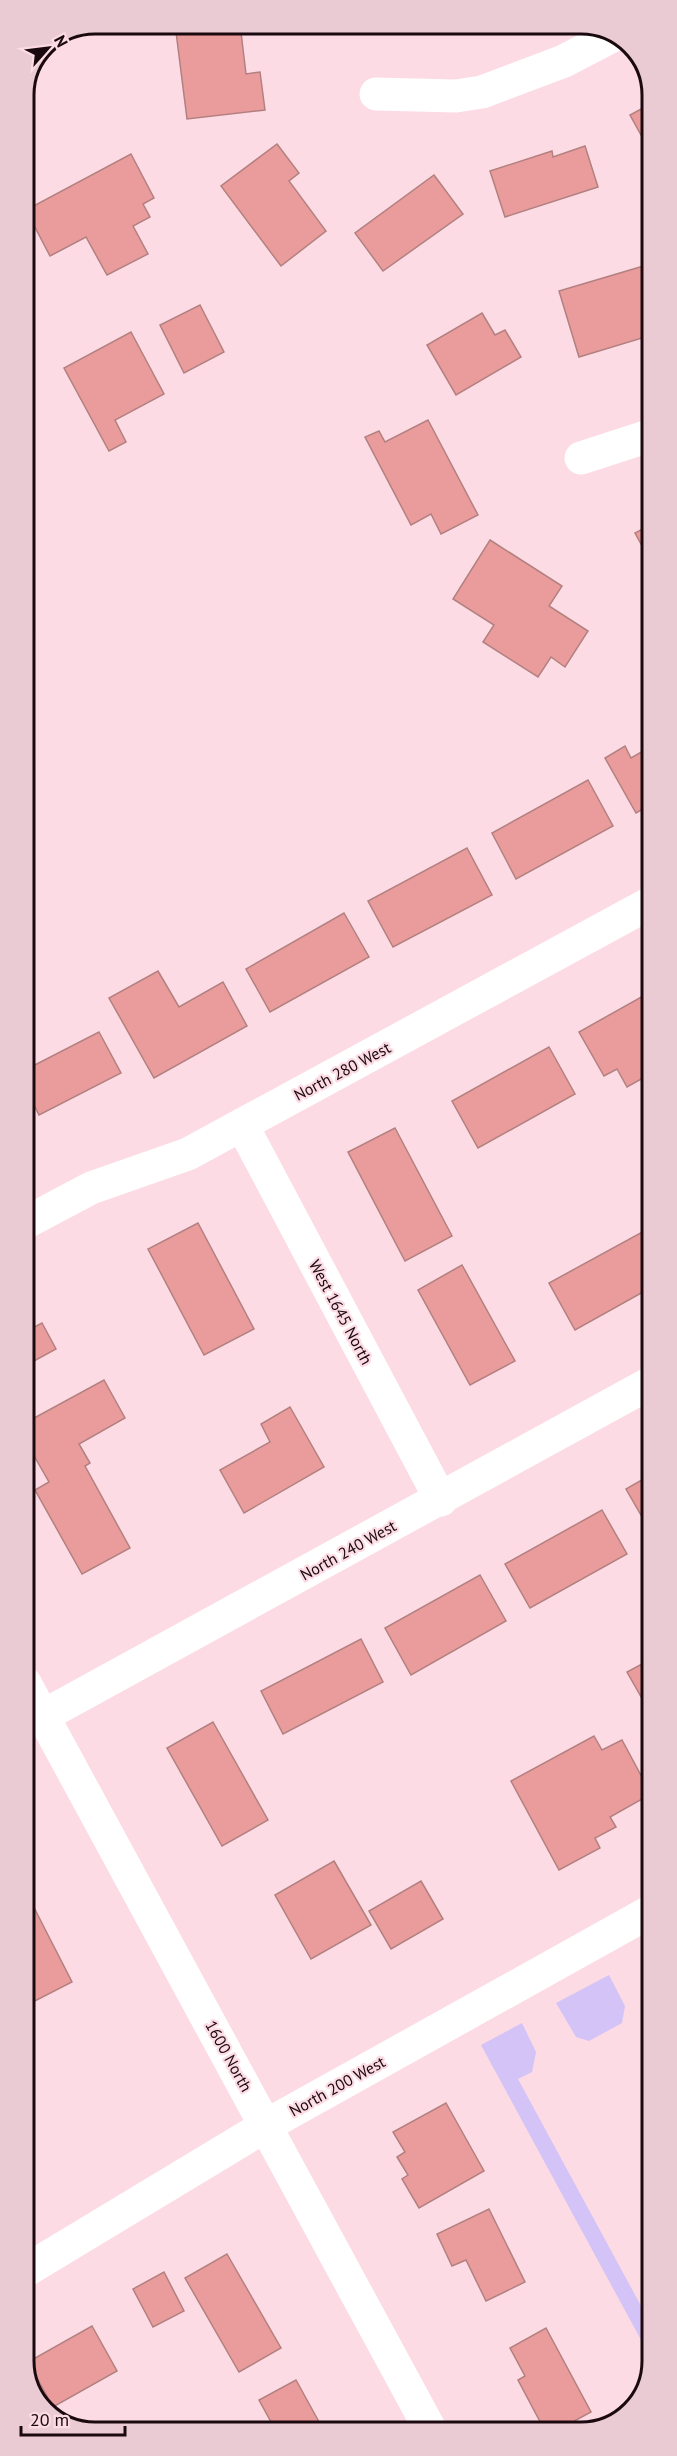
<svg xmlns="http://www.w3.org/2000/svg" width="677" height="2456" viewBox="0 0 677 2456" font-family="'PT Sans',sans-serif">
	<style>
		.green { fill: #d4c3f7 }
		.building { fill: #ea9c9c; stroke: #b38080; stroke-width: 1.5 }
		.lines { fill: none; stroke-linecap: round; stroke-linejoin: round }
		.street { stroke: #fff; stroke-width: 33 }
		.secondary { stroke: #fff; stroke-width: 33 }
		.labels { text-anchor: middle; dominant-baseline: central; stroke-width: 4.5; stroke-linejoin: round; paint-order: stroke }
		.street-label { font-size: 16px; fill: #1a090f; stroke: #fcdbe4 }
		.rim { fill: none; stroke: #1a090f; stroke-width: 3 }
	</style>
	<rect width="100%" height="100%" fill="#fcdbe4"/>
	<g class="green">
		<polygon points="609,1975 625,2006 622,2023 589,2041 576,2037 556,2003"/>
		<polygon points="522,2023 536,2052 532,2072 518,2079 653,2328 653,2362 481,2045"/>
	</g>
	<g class="building">
		<polygon points="175,24 240,24 246,74 260,72 265,110 187,119"/>
		<polygon points="652,103 652,141 646,144 630,115"/>
		<polygon points="277,144 299,173 289,181 326,231 281,266 221,186"/>
		<polygon points="585,146 598,187 505,217 490,171 552,151 553,157"/>
		<polygon points="131,154 154,198 143,204 150,217 133,226 148,254 107,275 86,237 50,256 26,210"/>
		<polygon points="434,175 463,214 383,271 355,233"/>
		<polygon points="647,265 652,277 652,335 579,357 559,291"/>
		<polygon points="200,305 224,352 184,373 160,325"/>
		<polygon points="482,313 495,335 505,330 521,357 456,395 427,345"/>
		<polygon points="131,332 164,394 115,420 126,442 109,451 64,368"/>
		<polygon points="428,420 478,515 441,534 431,514 411,525 365,437 379,431 385,442"/>
		<polygon points="652,524 652,564 635,533"/>
		<polygon points="490,540 562,586 549,606 588,631 565,667 551,657 538,677 483,642 494,625 453,599"/>
		<polygon points="625,746 631,758 652,746 652,804 636,813 605,758"/>
		<polygon points="588,780 613,826 516,879 492,833"/>
		<polygon points="467,848 492,895 393,947 368,901"/>
		<polygon points="344,913 369,957 270,1012 246,969"/>
		<polygon points="158,971 179,1007 223,982 247,1026 154,1078 109,998"/>
		<polygon points="652,991 652,1073 627,1087 617,1069 604,1076 579,1032"/>
		<polygon points="99,1032 121,1073 39,1115 25,1087 25,1070"/>
		<polygon points="549,1047 575,1094 478,1148 452,1101"/>
		<polygon points="395,1128 452,1236 405,1261 348,1152"/>
		<polygon points="198,1223 254,1329 204,1355 148,1249"/>
		<polygon points="646,1230 652,1242 652,1287 575,1330 549,1283"/>
		<polygon points="462,1265 515,1361 470,1385 418,1290"/>
		<polygon points="42,1323 56,1349 25,1366 25,1332"/>
		<polygon points="104,1380 125,1418 79,1444 90,1463 85,1466 130,1548 82,1574 35,1490 49,1482 25,1440 25,1423"/>
		<polygon points="290,1407 324,1467 244,1513 220,1470 270,1442 261,1424"/>
		<polygon points="652,1474 652,1527 649,1529 626,1489"/>
		<polygon points="602,1510 627,1554 530,1608 505,1564"/>
		<polygon points="480,1575 506,1621 411,1675 385,1628"/>
		<polygon points="361,1639 383,1682 283,1734 261,1691"/>
		<polygon points="653,1658 653,1706 648,1709 627,1672"/>
		<polygon points="213,1722 268,1820 222,1846 167,1748"/>
		<polygon points="594,1736 602,1750 622,1740 651,1794 610,1817 616,1827 595,1838 600,1848 559,1870 511,1781"/>
		<polygon points="334,1861 371,1925 311,1959 275,1895"/>
		<polygon points="421,1881 443,1919 391,1949 369,1911"/>
		<polygon points="25,1890 72,1982 25,2006"/>
		<polygon points="446,2103 484,2171 419,2208 402,2179 408,2175 397,2157 405,2152 393,2132"/>
		<polygon points="489,2209 525,2282 486,2301 466,2260 452,2266 437,2234"/>
		<polygon points="227,2254 281,2348 239,2372 185,2278"/>
		<polygon points="164,2272 184,2311 153,2327 133,2289"/>
		<polygon points="92,2326 117,2371 53,2407 28,2362"/>
		<polygon points="546,2328 591,2412 556,2431 545,2431 518,2380 525,2376 510,2348"/>
		<polygon points="296,2380 324,2431 276,2431 259,2400"/>
		<polygon points="120,2426 123,2432 110,2432"/>
	</g>
	<g class="lines">
		<g class="street">
			<polyline points="376,94 456,96 482,92 564,61 614,35"/>
			<polyline points="581,458 652,435"/>
			<polyline points="242,1125 441,1500"/>
			<polyline points="25,1223 91,1188 188,1154 652,902"/>
			<polyline points="43,1716 652,1382"/>
			<polyline points="25,2271 267,2125 653,1910"/>
		</g>
		<polyline class="secondary" points="25,1683 431,2431"/>
	</g>
	<g class="labels">
		<g class="street-label">
			<text transform="translate(342 1071) rotate(-28)">North 280 West</text>
			<text transform="translate(341 1312) rotate(62)">West 1645 North</text>
			<text transform="translate(348 1550) rotate(-29)">North 240 West</text>
			<text transform="translate(229 2056) rotate(61)">1600 North</text>
			<text transform="translate(337 2086) rotate(-29)">North 200 West</text>
		</g>
	</g>
	<path d="M0 0H677V2456H0ZM95 34H581A61 61 0 0 1 642 95V2361A61 61 0 0 1 581 2422H95A61 61 0 0 1 34 2361V95A61 61 0 0 1 95 34Z" fill="#eacad3" fill-rule="evenodd"/>
	<path class="rim" d="M95 34H581A61 61 0 0 1 642 95V2361A61 61 0 0 1 581 2422H95A61 61 0 0 1 34 2361V95A61 61 0 0 1 95 34Z"/>
	<g transform="translate(48 48) rotate(62)" stroke="#fcdbe4" stroke-width="4.5" paint-order="stroke">
	<path d="M0-4.5L10 22L0 15L-10 22Z" fill="#1a090f"/>
	<text y="-9" font-size="16" font-weight="bold" text-anchor="middle" fill="#1a090f">N</text>
	</g>
	<path d="M21 2426v9h104v-9" fill="none" stroke="#1a090f" stroke-width="3"/>
	<text x="30" y="2426" font-size="18" fill="#1a090f" stroke="#fcdbe4" stroke-width="4.5" paint-order="stroke">20 m</text>
</svg>
